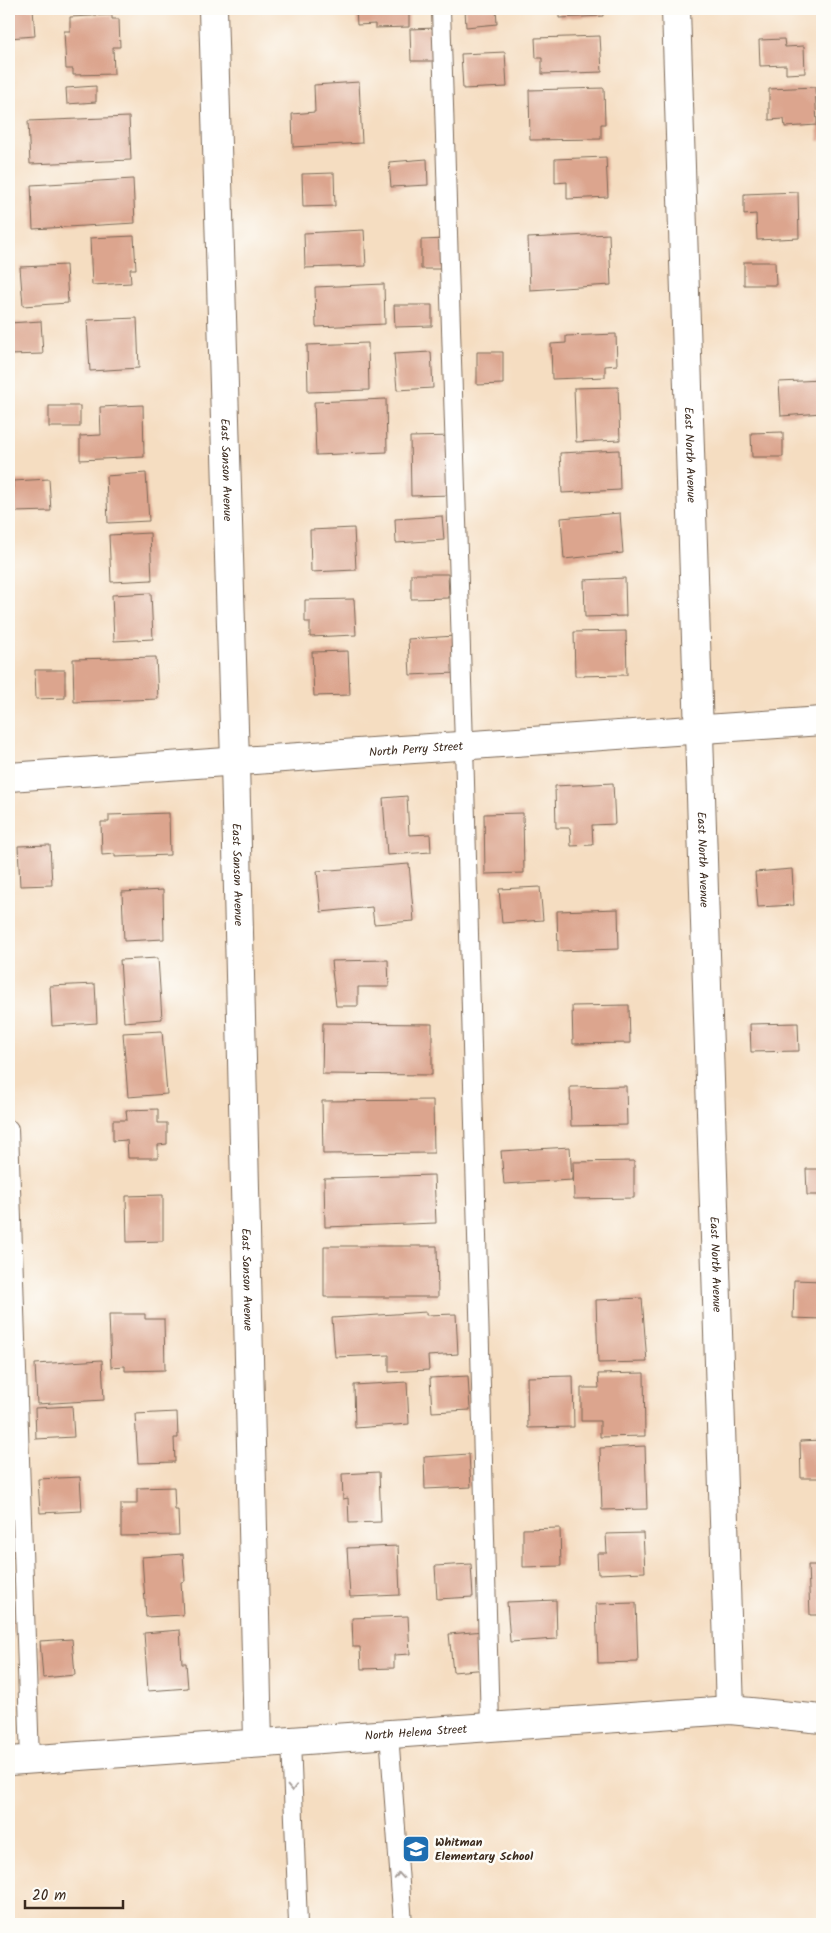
<svg xmlns="http://www.w3.org/2000/svg" width="831" height="1933" viewBox="0 0 831 1933" font-family="Kalam,sans-serif">
	<style>
		.building { fill: #dca58e }
		.lines { fill: none; stroke-linecap: round; stroke-linejoin: round }
		.service-casing { stroke: #7c6957; stroke-width: 20 }
		.minor-casing { stroke: #7c6957; stroke-width: 30 }
		.service { stroke: #fff; stroke-width: 18 }
		.minor { stroke: #fff; stroke-width: 28 }
		.oneway { stroke: #a79f9a }
		.labels { text-anchor: middle; dominant-baseline: central; stroke-width: 5; stroke-linejoin: round; paint-order: stroke }
		.street-label { font-size: 12px; fill: #3b2a1e; stroke: #fdfcf7 }
		.poi-label { font-size: 12px; font-weight: bold; fill: #3b2a1e; stroke: #fdfcf7; text-anchor: start }
	</style>
	<rect width="100%" height="100%" fill="#fdfcf7"/>
	<filter id="ink" filterUnits="userSpaceOnUse"><feTurbulence type="fractalNoise" baseFrequency=".02" numOctaves="2"/><feDisplacementMap in="SourceGraphic" scale="10" xChannelSelector="R" yChannelSelector="G"/><feConvolveMatrix kernelMatrix="1 2 1 2 8 2 1 2 1" color-interpolation-filters="sRGB"/></filter>
	<filter id="wash" filterUnits="userSpaceOnUse"><feTurbulence type="fractalNoise" baseFrequency=".0096" numOctaves="4" result="noise"/><feDisplacementMap in="SourceGraphic" scale="20" xChannelSelector="R" yChannelSelector="G"/><feGaussianBlur stdDeviation="1.12" result="paint"/><feColorMatrix in="noise" values="0 0 0 0 0 0 0 0 0 0 0 0 0 0 0 0 0 1.4 0 .05"/><feComposite in="paint" operator="in"/></filter>
	<g filter="url(#wash)">
		<rect width="100%" height="100%" fill="#f5ddc1"/>
		<g id="blocks">
			<g class="building">
				<polygon points="9,9 33,9 35,36 9,38"/>
				<polygon points="356,9 409,9 409,27 375,28 375,24 357,25"/>
				<polygon points="465,9 496,9 497,24 466,27"/>
				<polygon points="559,9 603,9 603,16 559,18"/>
				<polygon points="112,15 112,19 119,19 120,47 113,47 114,74 73,75 73,69 66,69 64,31 70,31 70,17"/>
				<polygon points="436,28 437,61 411,61 410,29"/>
				<polygon points="600,36 602,72 542,74 542,58 536,58 535,38"/>
				<polygon points="784,39 785,47 804,46 805,73 786,74 786,65 760,66 759,40"/>
				<polygon points="505,52 507,87 463,89 461,54"/>
				<polygon points="359,82 362,143 293,147 292,114 315,112 314,85"/>
				<polygon points="96,86 96,102 67,104 66,88"/>
				<polygon points="815,87 817,124 822,123 822,141 818,141 817,125 785,127 784,119 769,120 769,89"/>
				<polygon points="604,88 605,124 601,124 601,139 530,140 529,90"/>
				<polygon points="129,117 131,160 30,164 28,121"/>
				<polygon points="606,157 608,197 567,199 567,182 555,183 555,159"/>
				<polygon points="427,159 428,185 391,187 389,162"/>
				<polygon points="334,173 335,206 303,207 302,174"/>
				<polygon points="133,179 135,223 33,229 31,185"/>
				<polygon points="798,192 799,238 757,240 756,214 744,215 744,194"/>
				<polygon points="364,230 366,266 305,268 304,233"/>
				<polygon points="609,234 611,285 530,290 528,238"/>
				<polygon points="134,236 136,269 130,269 131,283 92,285 90,238"/>
				<polygon points="447,239 448,269 421,269 421,240"/>
				<polygon points="744,262 775,262 776,285 744,285"/>
				<polygon points="66,265 68,303 23,306 20,267"/>
				<polygon points="384,284 385,324 316,327 315,287"/>
				<polygon points="394,305 432,305 432,326 395,327"/>
				<polygon points="137,318 139,368 90,371 87,320"/>
				<polygon points="41,321 43,354 9,355 9,323"/>
				<polygon points="616,334 617,365 605,366 605,377 552,379 551,344 566,343 566,336"/>
				<polygon points="368,343 369,390 308,392 307,345"/>
				<polygon points="431,352 433,388 397,390 394,354"/>
				<polygon points="477,352 503,352 503,384 477,385"/>
				<polygon points="822,380 822,413 781,416 779,382"/>
				<polygon points="618,387 620,440 576,442 574,388"/>
				<polygon points="386,399 387,452 316,455 314,402"/>
				<polygon points="143,405 144,457 80,460 80,436 101,435 100,407"/>
				<rect x="49" y="406" width="31" height="21"/>
				<polygon points="783,432 783,457 752,457 751,433"/>
				<polygon points="454,436 455,495 411,496 410,437"/>
				<polygon points="619,450 620,490 562,493 560,453"/>
				<polygon points="146,473 149,521 108,523 106,476"/>
				<polygon points="49,479 51,511 14,512 13,481"/>
				<polygon points="620,513 623,553 564,559 561,518"/>
				<polygon points="442,516 444,540 396,543 395,519"/>
				<polygon points="354,528 356,570 311,572 310,530"/>
				<polygon points="150,533 152,580 111,582 109,535"/>
				<polygon points="411,574 448,574 449,598 411,599"/>
				<polygon points="625,578 626,616 585,617 584,580"/>
				<polygon points="151,593 153,639 114,641 112,595"/>
				<polygon points="354,599 356,635 310,637 310,622 305,622 305,600"/>
				<polygon points="626,631 627,675 575,676 574,632"/>
				<polygon points="455,636 456,673 410,675 408,639"/>
				<polygon points="348,651 350,695 314,696 312,652"/>
				<polygon points="156,657 158,699 74,702 73,659"/>
				<polygon points="35,670 65,670 65,698 36,699"/>
				<polygon points="613,783 615,824 592,825 593,845 571,846 570,828 556,828 555,786"/>
				<polygon points="407,796 409,835 430,834 431,852 387,855 383,798"/>
				<polygon points="169,813 170,855 115,857 115,854 102,855 101,822 109,822 109,815"/>
				<polygon points="523,813 524,873 485,874 484,814"/>
				<polygon points="50,845 52,885 20,886 18,846"/>
				<polygon points="409,864 414,921 374,924 372,907 321,912 317,871"/>
				<polygon points="792,869 794,905 758,907 755,872"/>
				<polygon points="540,887 543,920 502,923 499,889"/>
				<polygon points="163,890 164,939 124,941 122,892"/>
				<polygon points="618,909 619,949 558,951 557,911"/>
				<polygon points="158,958 162,1019 124,1022 120,960"/>
				<polygon points="388,960 389,987 358,987 358,1006 336,1006 331,961"/>
				<polygon points="95,984 97,1023 52,1026 50,986"/>
				<polygon points="629,1005 630,1043 573,1044 572,1006"/>
				<polygon points="323,1023 432,1024 432,1075 322,1074"/>
				<polygon points="798,1023 799,1051 751,1052 750,1024"/>
				<polygon points="162,1031 167,1094 128,1097 123,1033"/>
				<polygon points="626,1086 627,1125 571,1126 570,1087"/>
				<polygon points="433,1100 434,1153 323,1154 322,1101"/>
				<polygon points="158,1109 158,1123 167,1123 167,1144 158,1145 158,1158 128,1158 127,1140 113,1141 113,1120 127,1120 126,1110"/>
				<polygon points="570,1147 572,1180 504,1184 501,1151"/>
				<polygon points="634,1161 634,1198 574,1199 573,1162"/>
				<polygon points="806,1169 822,1169 822,1195 807,1195"/>
				<polygon points="434,1175 436,1223 325,1227 324,1178"/>
				<polygon points="163,1195 163,1241 127,1242 126,1196"/>
				<polygon points="324,1246 437,1246 438,1297 324,1297"/>
				<polygon points="794,1280 822,1281 822,1319 793,1318"/>
				<polygon points="642,1298 647,1362 598,1363 596,1300"/>
				<polygon points="426,1312 426,1315 456,1314 458,1354 428,1356 429,1370 389,1372 389,1355 335,1357 332,1318"/>
				<polygon points="109,1314 145,1314 145,1319 164,1319 165,1370 125,1371 125,1366 111,1367"/>
				<polygon points="102,1360 104,1400 37,1404 35,1364"/>
				<polygon points="644,1373 645,1436 600,1437 600,1421 581,1421 581,1388 599,1388 598,1374"/>
				<polygon points="468,1376 470,1410 432,1412 430,1378"/>
				<polygon points="573,1376 574,1427 528,1428 527,1377"/>
				<polygon points="407,1382 409,1424 355,1428 354,1385"/>
				<polygon points="72,1406 74,1437 36,1439 35,1408"/>
				<polygon points="177,1412 178,1438 174,1438 175,1462 138,1463 135,1414"/>
				<polygon points="822,1440 822,1478 801,1478 800,1441"/>
				<polygon points="645,1446 647,1509 602,1510 600,1448"/>
				<polygon points="469,1454 471,1487 425,1489 424,1457"/>
				<polygon points="379,1472 381,1522 349,1523 348,1498 343,1499 342,1474"/>
				<polygon points="80,1477 82,1511 40,1513 38,1479"/>
				<polygon points="174,1487 175,1510 178,1510 179,1535 121,1536 121,1504 137,1504 137,1488"/>
				<polygon points="9,1510 16,1510 17,1557 9,1557"/>
				<polygon points="560,1528 561,1566 523,1567 523,1529"/>
				<polygon points="643,1533 645,1572 598,1574 597,1553 607,1553 606,1534"/>
				<polygon points="398,1546 400,1595 350,1597 347,1548"/>
				<polygon points="183,1554 185,1581 181,1582 183,1615 146,1617 142,1557"/>
				<polygon points="471,1564 473,1597 437,1599 435,1566"/>
				<polygon points="808,1565 822,1565 822,1615 810,1615"/>
				<polygon points="9,1598 12,1598 13,1632 9,1632"/>
				<polygon points="556,1600 557,1639 510,1642 507,1602"/>
				<polygon points="636,1603 638,1662 598,1663 596,1604"/>
				<polygon points="408,1616 410,1654 394,1655 394,1668 361,1669 360,1647 353,1647 352,1618"/>
				<polygon points="180,1630 182,1663 186,1663 188,1688 148,1691 144,1633"/>
				<polygon points="484,1631 488,1669 453,1672 449,1634"/>
				<polygon points="72,1639 75,1675 43,1678 40,1641"/>
			</g>
		</g>
	</g>
	<g filter="url(#ink)">
		<use href="#blocks" fill-opacity="0" stroke="#7c6957" stroke-width="1"/>
		<g class="lines">
			<g class="service-casing">
				<g id="service">
					<polyline points="441,9 464,745 490,1726"/>
					<polyline points="9,1129 30,1760"/>
					<polyline points="389,1733 403,1924"/>
					<polyline points="291,1740 298,1924"/>
				</g>
			</g>
			<g class="minor-casing">
				<g id="minor">
					<path id="s1" d="M213 9 235 762 258 1742"/>
					<path id="s2" d="M676 9 730 1710"/>
					<path id="s3" d="M9 777 822 721"/>
					<path id="s4" d="M9 1761 730 1710 822 1719"/>
				</g>
			</g>
			<use href="#service" class="service"/>
			<use href="#minor" class="minor"/>
		</g>
		<defs><path id="oneway-chevron" d="M-2-3.5L2.5 0L-2 3.5" fill="none" stroke-width="1.6" stroke-linecap="round" stroke-linejoin="round" transform="scale(1.25)"/></defs>
		<g class="oneway">
			<use href="#oneway-chevron" transform="translate(292 1788) rotate(88)"/>
			<use href="#oneway-chevron" transform="translate(399 1876) rotate(-94)"/>
		</g>
	</g>
	<defs>
		<g id="school-square" transform="scale(1.4375)"><rect x="-9" y="-9" width="18" height="18" rx="4" fill="#1f6fb2" stroke="#fdfcf7"/><path d="M0-5L7-2L0 1L-7-2ZM-4 1L0 2.5L4 1V4Q0 6-4 4Z" fill="#fff"/></g>
	</defs>
	<g fill-rule="evenodd">
		<use href="#school-square" x="416" y="1849"/>
	</g>
	<g class="labels">
		<g class="street-label">
			<text stroke="none"><textPath href="#s2" startOffset="446">East North Avenue</textPath></text>
			<text stroke="none"><textPath href="#s1" startOffset="461">East Sanson Avenue</textPath></text>
			<text stroke="none"><textPath href="#s3" startOffset="408">North Perry Street</textPath></text>
			<text stroke="none"><textPath href="#s2" startOffset="851">East North Avenue</textPath></text>
			<text stroke="none"><textPath href="#s1" startOffset="866">East Sanson Avenue</textPath></text>
			<text stroke="none"><textPath href="#s2" startOffset="1256">East North Avenue</textPath></text>
			<text stroke="none"><textPath href="#s1" startOffset="1271">East Sanson Avenue</textPath></text>
			<text stroke="none"><textPath href="#s4" startOffset="408">North Helena Street</textPath></text>
		</g>
		<g class="poi-label">
			<text x="435" y="1842">Whitman<tspan x="435" dy="14">Elementary School</tspan></text>
		</g>
	</g>
	<rect width="831" height="1933" fill="none" stroke="#fdfcf7" stroke-width="30"/>
	<path d="M25 1900v8h98v-8" fill="none" stroke="#3b2a1e" stroke-width="2.5"/>
	<text x="32" y="1900" font-size="15" fill="#3b2a1e" stroke="#fdfcf7" stroke-width="4" paint-order="stroke">20 m</text>
</svg>
